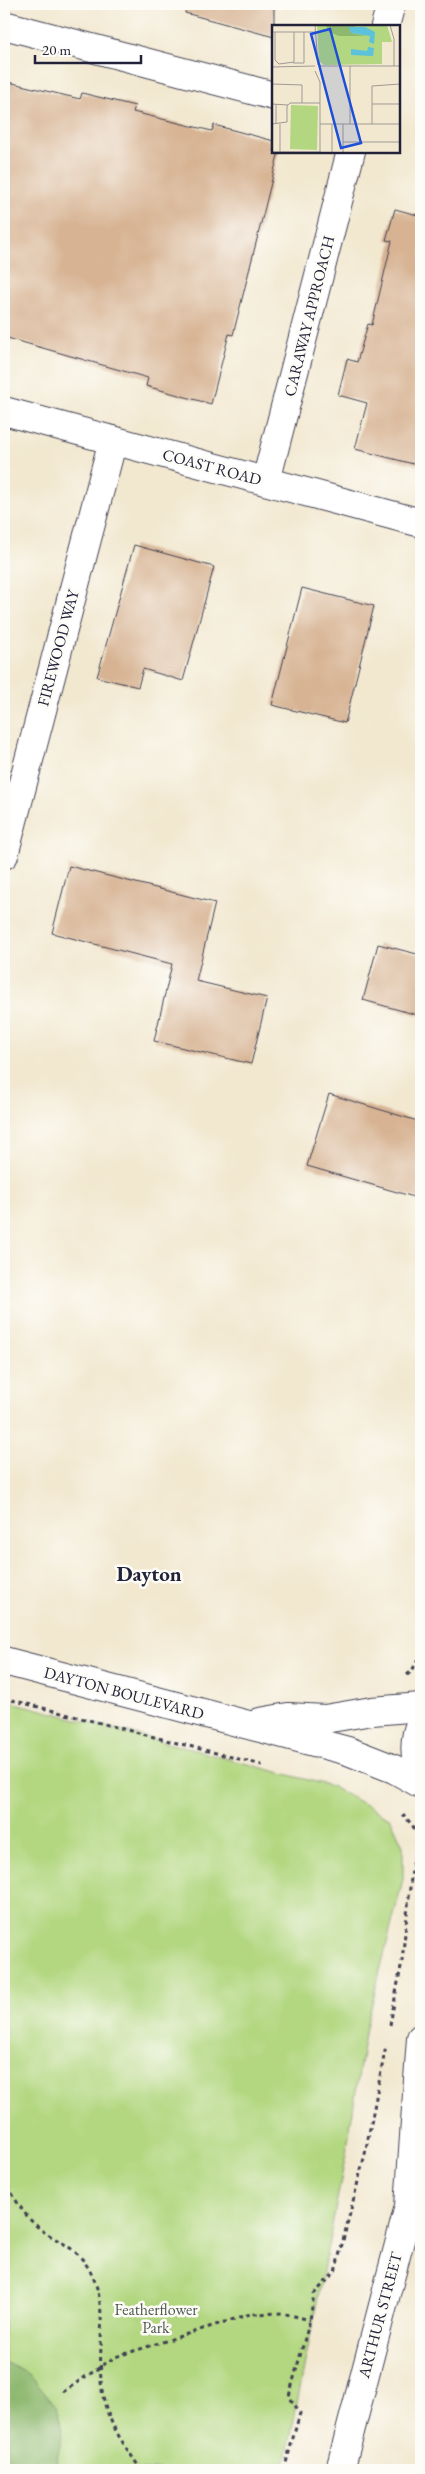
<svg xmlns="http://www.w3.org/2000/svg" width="425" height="2474" viewBox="0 0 425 2474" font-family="'EB Garamond',serif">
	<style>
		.green { fill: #b2d780; stroke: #6a7c5e }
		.forest { fill: #8db86e; stroke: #586d54 }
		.building { fill: #d7b393 }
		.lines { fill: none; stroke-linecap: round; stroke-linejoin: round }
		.minor-casing { stroke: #414051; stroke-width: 30 }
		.tertiary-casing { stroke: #414051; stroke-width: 30 }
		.path { stroke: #414051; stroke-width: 3; stroke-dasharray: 4 4; stroke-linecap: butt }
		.minor { stroke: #fff; stroke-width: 28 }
		.tertiary { stroke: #fff; stroke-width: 28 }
		.labels { text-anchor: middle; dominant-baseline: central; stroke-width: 5; stroke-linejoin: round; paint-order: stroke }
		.street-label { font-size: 16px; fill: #22223b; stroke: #fdfcf7 }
		.park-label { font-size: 16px; fill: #4d5850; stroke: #fdfcf7 }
		.district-label { font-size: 21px; font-weight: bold; fill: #22223b; stroke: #fdfcf7 }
		.inset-road { fill: none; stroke: #9f9994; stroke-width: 1 }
		.view { fill: #1d4ed8; fill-opacity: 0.15; stroke: #1d4ed8; stroke-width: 2.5 }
		.inset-edge { fill: none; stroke: #22223b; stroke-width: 2.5 }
	</style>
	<rect width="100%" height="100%" fill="#fdfcf7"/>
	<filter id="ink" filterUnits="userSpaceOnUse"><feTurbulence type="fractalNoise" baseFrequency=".02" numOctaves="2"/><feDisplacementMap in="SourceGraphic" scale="10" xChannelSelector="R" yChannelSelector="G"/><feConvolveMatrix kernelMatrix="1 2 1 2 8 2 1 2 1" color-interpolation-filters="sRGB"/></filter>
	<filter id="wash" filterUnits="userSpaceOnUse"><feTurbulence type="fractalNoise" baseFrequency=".0096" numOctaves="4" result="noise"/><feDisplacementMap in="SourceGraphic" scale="20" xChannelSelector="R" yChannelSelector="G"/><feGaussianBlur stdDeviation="1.12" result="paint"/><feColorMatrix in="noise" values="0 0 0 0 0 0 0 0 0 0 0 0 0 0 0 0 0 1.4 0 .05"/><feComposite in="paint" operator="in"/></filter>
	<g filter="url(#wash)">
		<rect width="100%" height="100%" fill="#f2e8d0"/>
		<polygon class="green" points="4,1700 331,1786 391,1819 403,1846 403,1879 366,2027 346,2154 284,2470 4,2470"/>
		<polygon class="forest" points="4,2362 29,2374 56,2407 63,2430 55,2470 4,2470"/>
		<g id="blocks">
			<g class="building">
				<polygon points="186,4 274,4 274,37 185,13"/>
				<polygon points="4,81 80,99 82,93 135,106 133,112 212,131 214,125 274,141 274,151 279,151 233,335 229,334 211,404 146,386 148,378 4,337"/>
				<polygon points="395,209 421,216 421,466 355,449 367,403 338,395 347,359 357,362 368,324 372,325 392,241 386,240"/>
				<polygon points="134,545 214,567 183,681 143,669 138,687 97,677"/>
				<polygon points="302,588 374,606 345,723 272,705"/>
				<polygon points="69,866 215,903 196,981 267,998 251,1064 154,1041 172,964 52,933"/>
				<polygon points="378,944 421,955 421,1016 363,1000"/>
				<polygon points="329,1094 421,1122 421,1199 307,1166"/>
			</g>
		</g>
	</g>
	<g filter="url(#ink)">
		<use href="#blocks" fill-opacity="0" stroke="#414051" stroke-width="1"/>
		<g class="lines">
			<g class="minor-casing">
				<g id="minor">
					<polyline points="4,25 274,96"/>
					<polyline points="385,26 391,4"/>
					<polyline points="4,411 421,523"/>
					<polyline points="266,481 351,151"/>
					<polyline points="4,855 113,440"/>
					<polyline points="4,1661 348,1751 394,1769 421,1784"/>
					<polyline points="260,1722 288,1717 325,1719 372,1711 421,1707"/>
				</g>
			</g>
			<g class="tertiary-casing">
				<g id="tertiary">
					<path d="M421 1722C413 1739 414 1758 421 1775"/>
					<polyline points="340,2470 409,2206 421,2038"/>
				</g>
			</g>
			<g class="path">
				<polyline points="407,1675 412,1671 421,1653"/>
				<polyline points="4,1698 262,1765"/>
				<polyline points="390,2025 402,1961 412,1869 419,1834 403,1814"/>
				<path d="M4 2179C14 2197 23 2215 39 2228 58 2243 75 2245 89 2269 111 2307 95 2355 103 2396 108 2424 126 2447 141 2470"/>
				<polyline points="63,2392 115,2357 250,2314 282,2313 310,2320"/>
				<polyline points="284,2470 300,2413 289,2396 310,2320 314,2294 335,2272 365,2154 386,2046"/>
			</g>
			<use href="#minor" class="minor"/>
			<use href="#tertiary" class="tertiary"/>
		</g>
	</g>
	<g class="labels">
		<g class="street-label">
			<text transform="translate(309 316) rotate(-76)">CARAWAY APPROACH</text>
			<text transform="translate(212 467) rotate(15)">COAST ROAD</text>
			<text transform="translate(58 648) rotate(-75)">FIREWOOD WAY</text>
			<text transform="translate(124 1693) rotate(15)">DAYTON BOULEVARD</text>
			<text transform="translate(380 2315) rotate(-75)">ARTHUR STREET</text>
		</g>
		<g class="park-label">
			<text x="156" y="2309">Featherflower<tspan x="156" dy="18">Park</tspan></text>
		</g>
		<g class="district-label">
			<text x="149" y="1573">Dayton</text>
		</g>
	</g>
	<g transform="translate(272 25)">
		<rect width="128" height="128" fill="#f2e8d0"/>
		<path d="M45 0H115L120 17H110V39L52 40 47 36ZM19 80 46 81 45 125 18 124Z" fill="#b2d780"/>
		<path d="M54 0H84L79 8 94 11H67L57 7Z" fill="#8db86e"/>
		<path d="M77 2H93L103 7 102 19 97 17 98 11 79 8ZM96 22 102 23 101 31 79 30V24L95 26Z" fill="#5cc1da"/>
		<path class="inset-road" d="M43 0 46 40M118 0 122 14V41M0 7H43M3 7V35L7 39 22 37V7M21 38H32V7M47 41H128M78 41V99M0 42 43 41M43 46 48 57V127M0 59 30 60V78M0 79 16 80M100 79H128M0 99 15 97V81L18 78H48M4 99V79M8 99V127M48 99H128M60 99V127M71 99V127M100 99V61L128 59M71 117H128M0 127H49"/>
		<path class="view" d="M58 4 89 118 69 123 39 9Z"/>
		<rect width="128" height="128" class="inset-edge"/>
	</g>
	<rect width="425" height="2474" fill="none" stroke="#fdfcf7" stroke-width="20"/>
	<path d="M35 55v8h106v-8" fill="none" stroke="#22223b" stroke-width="2.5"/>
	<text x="42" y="55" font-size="15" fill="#22223b" stroke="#fdfcf7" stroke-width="4" paint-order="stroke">20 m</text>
</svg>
